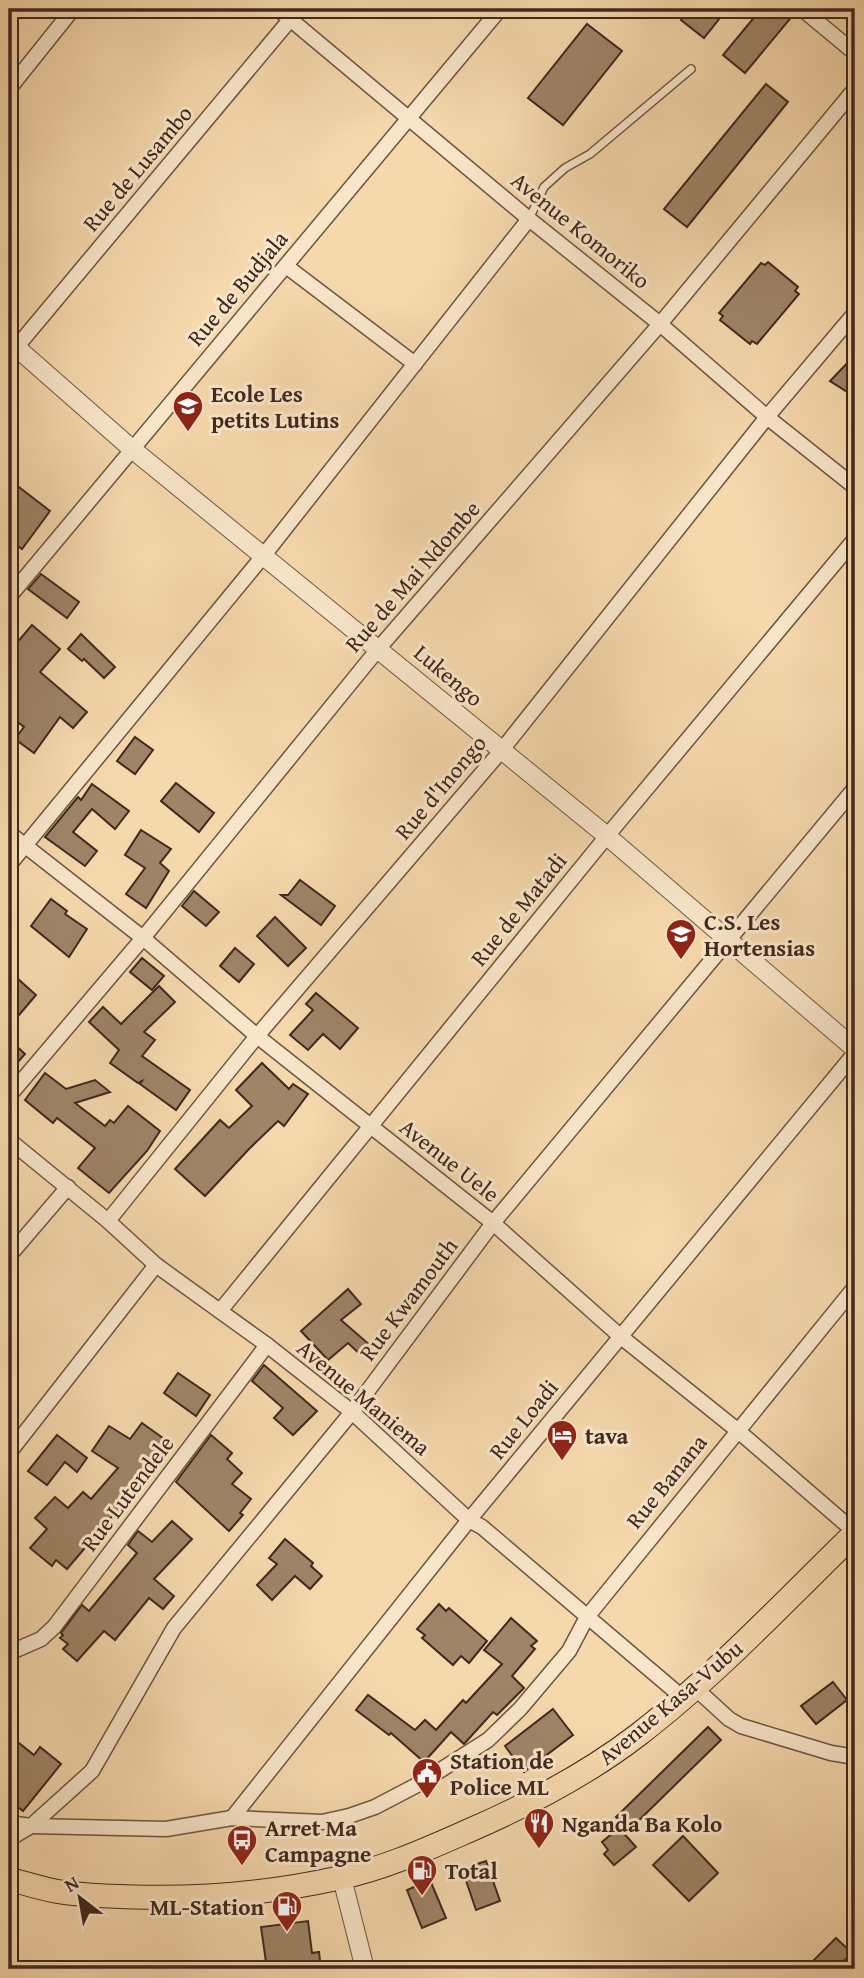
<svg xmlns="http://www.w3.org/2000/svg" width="864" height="1978" viewBox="0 0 864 1978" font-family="'Gentium Book Plus',serif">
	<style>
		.building { fill: #9f8468; stroke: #40281d; stroke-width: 2 }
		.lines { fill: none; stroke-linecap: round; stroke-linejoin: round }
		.service-casing { stroke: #6e5441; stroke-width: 10 }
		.minor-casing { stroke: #6e5441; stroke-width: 17 }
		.tertiary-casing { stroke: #6e5441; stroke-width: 20 }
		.primary-casing { stroke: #40281d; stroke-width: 25 }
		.service { stroke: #f9e6ca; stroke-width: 7 }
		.minor { stroke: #f9e6ca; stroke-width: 14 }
		.tertiary { stroke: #f9e6ca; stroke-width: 18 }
		.primary { stroke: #f6d8ad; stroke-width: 23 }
		.labels { text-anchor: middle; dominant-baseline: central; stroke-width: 6; stroke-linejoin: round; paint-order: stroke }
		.street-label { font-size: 23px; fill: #40281d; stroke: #f9e6ca }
		.poi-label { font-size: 23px; font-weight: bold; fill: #40281d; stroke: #f9e6ca; text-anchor: start }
	</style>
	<rect width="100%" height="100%" fill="#f6d8ad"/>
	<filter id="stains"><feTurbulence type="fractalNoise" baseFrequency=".00286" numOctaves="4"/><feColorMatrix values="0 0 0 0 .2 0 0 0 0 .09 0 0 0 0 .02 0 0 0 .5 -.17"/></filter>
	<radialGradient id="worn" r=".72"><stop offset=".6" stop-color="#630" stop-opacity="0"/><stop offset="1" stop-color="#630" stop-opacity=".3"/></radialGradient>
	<g class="building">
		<polygon points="690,9 727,9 704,38 681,20"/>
		<polygon points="761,9 793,9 794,14 745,73 723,55"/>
		<polygon points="587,24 622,51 563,125 528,98"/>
		<polygon points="766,84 788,102 687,227 664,209"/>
		<polygon points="768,262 798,287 795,291 799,294 757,344 752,341 750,344 720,320 723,316 719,313 761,263 765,265"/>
		<polygon points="855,355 855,397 830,381"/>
		<polygon points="15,484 50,511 22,549 9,539 9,491"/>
		<polygon points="41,574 79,602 67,618 28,589"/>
		<polygon points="32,625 60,649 40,672 87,712 73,728 60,717 34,753 15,739 24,727 9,715 9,652"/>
		<polygon points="81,634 115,667 104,678 84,659 82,661 68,649"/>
		<polygon points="135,737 153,750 135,774 117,761"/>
		<polygon points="176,783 214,813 199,832 161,801"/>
		<polygon points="92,784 129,811 115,829 92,809 73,832 97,851 85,866 45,837 73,803 78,797 81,800"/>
		<polygon points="141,830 171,849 160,863 169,871 146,908 126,894 145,868 125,855"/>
		<polygon points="300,880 335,906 321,925 281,895 288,895"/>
		<polygon points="194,891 219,912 206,926 182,906"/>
		<polygon points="51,899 67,911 65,914 87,929 69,957 31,926"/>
		<polygon points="275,917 306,948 288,966 257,936"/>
		<polygon points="235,948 254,964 239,982 220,966"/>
		<polygon points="142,958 164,976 152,990 130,972"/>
		<polygon points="17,978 36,995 19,1015 9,1006 9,987"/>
		<polygon points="159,986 175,1002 144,1032 155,1040 142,1056 190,1090 176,1110 140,1084 142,1081 138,1083 110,1063 119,1050 89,1022 103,1007 121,1024"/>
		<polygon points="316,993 358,1028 340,1049 323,1034 308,1050 290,1035 313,1010 306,1004"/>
		<polygon points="9,1039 25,1054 9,1072"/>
		<polygon points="262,1063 289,1089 293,1084 308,1094 284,1126 278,1121 249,1149 205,1196 175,1169 220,1120 229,1128 252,1106 236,1090"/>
		<polygon points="45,1073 66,1089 95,1080 110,1092 75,1103 105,1126 110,1120 114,1123 128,1106 160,1131 147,1151 109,1193 78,1168 95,1148 57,1118 53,1123 25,1100"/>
		<polygon points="348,1289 361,1304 341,1320 371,1346 362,1356 348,1343 328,1360 301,1331"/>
		<polygon points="264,1365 317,1411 293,1435 274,1418 283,1408 252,1381"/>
		<polygon points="178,1373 210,1395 196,1416 164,1393"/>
		<polygon points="142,1423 167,1441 128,1494 132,1498 115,1517 113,1515 67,1569 56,1560 52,1566 30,1548 47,1529 35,1518 55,1497 68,1508 83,1492 91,1499 118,1468 92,1451 109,1426 130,1439"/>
		<polygon points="57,1435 87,1458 77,1472 65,1462 47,1485 28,1471"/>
		<polygon points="211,1435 232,1453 227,1459 242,1473 232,1484 251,1499 240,1513 243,1515 229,1531 176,1482"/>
		<polygon points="172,1521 192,1539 154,1579 174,1596 163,1609 149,1598 115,1640 104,1631 77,1661 63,1649 68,1644 60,1638 63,1635 61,1633 82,1605 89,1611 137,1553 128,1545 138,1531 152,1542"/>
		<polygon points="285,1539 313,1563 311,1566 322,1576 310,1589 295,1576 272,1600 257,1585 277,1564 269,1558"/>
		<polygon points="439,1604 446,1611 449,1608 487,1641 469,1663 461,1656 453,1665 422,1638 425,1635 417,1629"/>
		<polygon points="511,1618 537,1641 531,1646 535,1649 512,1676 524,1688 497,1715 493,1712 464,1744 451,1732 424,1762 391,1733 389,1735 356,1710 368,1695 415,1730 425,1720 436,1730 463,1700 466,1703 502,1664 484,1650"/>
		<polygon points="833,1682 847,1700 816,1724 801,1706"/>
		<polygon points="553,1709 573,1735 524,1772 505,1746"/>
		<polygon points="708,1727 721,1740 629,1830 616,1817"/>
		<polygon points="9,1735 34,1755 40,1747 61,1764 23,1811 9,1800"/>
		<polygon points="619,1828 636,1847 614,1865 604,1854 608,1850 602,1842"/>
		<polygon points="683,1836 718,1873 689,1901 653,1865"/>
		<polygon points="486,1861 500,1901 476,1910 462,1869"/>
		<polygon points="430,1880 446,1918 422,1928 407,1890"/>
		<polygon points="308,1921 312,1953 319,1952 321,1969 267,1969 261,1927"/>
		<polygon points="836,1938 852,1953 836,1969 805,1969"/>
	</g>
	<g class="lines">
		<g class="service-casing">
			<polyline id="service" points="529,219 544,187 565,168 590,154 691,69"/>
		</g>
		<g class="minor-casing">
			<g id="minor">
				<polyline points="278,9 529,219 660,324 767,417 855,487"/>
				<polyline points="802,9 855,53"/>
				<polyline points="9,89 73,9"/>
				<polyline points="286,266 415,364"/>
				<polyline points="9,356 299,9"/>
				<polyline points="9,597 500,9"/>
				<polyline points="9,833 143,938 257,1036 493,1223 620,1336 737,1430 855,1532"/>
				<polyline points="9,865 264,555 529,219"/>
				<polyline points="9,1096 143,938 379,648 660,324 855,89"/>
				<polyline points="9,1140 108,1221 156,1265 267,1345 352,1412 469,1520 482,1527 682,1697"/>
				<polyline points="108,1221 257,1036 501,751 767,417 855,313"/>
				<polyline points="9,1256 68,1187"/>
				<polyline points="220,1311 607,836 855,539"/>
				<polyline points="9,1453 156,1265"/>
				<polyline points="9,1653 41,1639 54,1627 267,1345"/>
				<polyline points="694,1687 729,1719 741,1726 831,1753 855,1757"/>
				<polyline points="232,1818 469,1520 855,1053"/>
				<polyline points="9,1823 31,1826 166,1829 232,1818 322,1822 349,1816 375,1807 417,1785 488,1740 520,1709 569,1651 587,1617 855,1287"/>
				<polyline points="9,1839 31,1826 92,1771 174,1628 352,1412 493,1223 855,788"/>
			</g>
		</g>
		<g class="tertiary-casing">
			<g id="tertiary">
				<polyline points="9,341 132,449 607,836 855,1049"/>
				<polyline points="342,1878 365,1969"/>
			</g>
		</g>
		<g class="primary-casing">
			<path id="primary" d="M9 1879C24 1883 39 1888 55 1891 81 1896 108 1896 134 1897 203 1899 271 1893 339 1878 383 1869 427 1849 468 1831 528 1805 586 1775 638 1735 716 1675 785 1601 855 1533"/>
		</g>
		<use href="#service" class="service"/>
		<use href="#minor" class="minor"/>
		<use href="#tertiary" class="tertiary"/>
		<use href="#primary" class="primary"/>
	</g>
	<defs>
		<g id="school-pin" transform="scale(1.575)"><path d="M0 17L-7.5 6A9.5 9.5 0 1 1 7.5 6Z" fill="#8f2418" stroke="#f9e6ca"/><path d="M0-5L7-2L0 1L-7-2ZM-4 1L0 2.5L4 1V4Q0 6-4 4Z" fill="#fff"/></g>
		<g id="hotel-pin" transform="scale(1.575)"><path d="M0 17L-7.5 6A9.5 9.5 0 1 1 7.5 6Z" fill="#8f2418" stroke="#f9e6ca"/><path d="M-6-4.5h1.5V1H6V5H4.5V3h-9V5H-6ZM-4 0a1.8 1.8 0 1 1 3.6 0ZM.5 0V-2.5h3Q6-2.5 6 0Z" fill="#fff"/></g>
		<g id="civic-pin" transform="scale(1.575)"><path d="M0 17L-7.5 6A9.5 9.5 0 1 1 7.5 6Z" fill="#8f2418" stroke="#f9e6ca"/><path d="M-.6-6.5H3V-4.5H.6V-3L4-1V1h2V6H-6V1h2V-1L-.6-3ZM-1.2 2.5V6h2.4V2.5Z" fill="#fff"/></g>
		<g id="restaurant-pin" transform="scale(1.575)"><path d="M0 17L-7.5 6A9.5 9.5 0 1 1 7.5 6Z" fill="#8f2418" stroke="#f9e6ca"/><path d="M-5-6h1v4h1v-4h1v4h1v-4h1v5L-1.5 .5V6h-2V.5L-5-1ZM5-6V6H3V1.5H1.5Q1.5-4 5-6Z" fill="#fff"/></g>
		<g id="bus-pin" transform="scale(1.575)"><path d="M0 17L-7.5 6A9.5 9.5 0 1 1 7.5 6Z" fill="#8f2418" stroke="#f9e6ca"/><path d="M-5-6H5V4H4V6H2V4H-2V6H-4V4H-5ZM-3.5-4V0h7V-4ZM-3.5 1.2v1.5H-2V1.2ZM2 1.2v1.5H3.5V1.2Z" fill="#fff"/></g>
		<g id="fuel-pin" transform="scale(1.575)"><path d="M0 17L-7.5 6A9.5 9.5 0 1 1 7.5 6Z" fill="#8f2418" stroke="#f9e6ca"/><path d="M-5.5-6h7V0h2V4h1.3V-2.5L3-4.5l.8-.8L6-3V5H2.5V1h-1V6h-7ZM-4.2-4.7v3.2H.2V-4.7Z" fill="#fff"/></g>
	</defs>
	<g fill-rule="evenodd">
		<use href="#school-pin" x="188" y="406"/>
		<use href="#school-pin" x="681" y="934"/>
		<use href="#hotel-pin" x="562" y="1435"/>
		<use href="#civic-pin" x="427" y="1773"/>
		<use href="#restaurant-pin" x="539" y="1823"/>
		<use href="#bus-pin" x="242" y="1840"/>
		<use href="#fuel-pin" x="422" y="1870"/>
		<use href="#fuel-pin" x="287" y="1906"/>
	</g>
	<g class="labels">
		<g class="street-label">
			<text transform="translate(137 168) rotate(-50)">Rue de Lusambo</text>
			<text transform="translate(581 230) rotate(39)">Avenue Komoriko</text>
			<text transform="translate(237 288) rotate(-50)">Rue de Budjala</text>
			<text transform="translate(412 576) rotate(-49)">Rue de Mai Ndombe</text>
			<text transform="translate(449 675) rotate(40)">Lukengo</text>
			<text transform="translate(440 787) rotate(-50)">Rue d'Inongo</text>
			<text transform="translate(518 909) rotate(-51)">Rue de Matadi</text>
			<text transform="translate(450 1160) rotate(38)">Avenue Uele</text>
			<text transform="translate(408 1299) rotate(-53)">Rue Kwamouth</text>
			<text transform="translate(364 1397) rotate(40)">Avenue Maniema</text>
			<text transform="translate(523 1419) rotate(-51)">Rue Loadi</text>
			<text transform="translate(666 1481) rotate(-51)">Rue Banana</text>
			<text transform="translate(127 1493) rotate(-53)">Rue Lutendele</text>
			<text transform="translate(670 1702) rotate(-40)">Avenue Kasa-Vubu</text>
		</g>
		<g class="poi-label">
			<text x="211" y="393">Ecole Les<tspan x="211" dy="26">petits Lutins</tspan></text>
			<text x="704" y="921">C.S. Les<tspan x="704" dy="26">Hortensias</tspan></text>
			<text x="585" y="1435">tava</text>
			<text x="450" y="1760">Station de<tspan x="450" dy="26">Police ML</tspan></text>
			<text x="562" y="1823">Nganda Ba Kolo</text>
			<text x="265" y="1827">Arret Ma<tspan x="265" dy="26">Campagne</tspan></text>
			<text x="445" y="1870">Total</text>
			<text x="264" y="1906" text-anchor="end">ML-Station</text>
		</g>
	</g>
	<rect width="864" height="1978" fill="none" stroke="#f6d8ad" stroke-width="35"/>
	<rect x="10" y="10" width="843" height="1957" fill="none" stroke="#40281d" stroke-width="3.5"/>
	<rect x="18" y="18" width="829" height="1943" fill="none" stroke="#40281d" stroke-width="2"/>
	<g transform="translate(80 1898) rotate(329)" stroke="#f9e6ca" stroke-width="5" paint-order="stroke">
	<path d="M0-5L12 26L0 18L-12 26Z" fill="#40281d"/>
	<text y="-10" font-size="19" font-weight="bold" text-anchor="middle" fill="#40281d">N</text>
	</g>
	<rect width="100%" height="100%" filter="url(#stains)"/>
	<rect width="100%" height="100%" fill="url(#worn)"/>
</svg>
